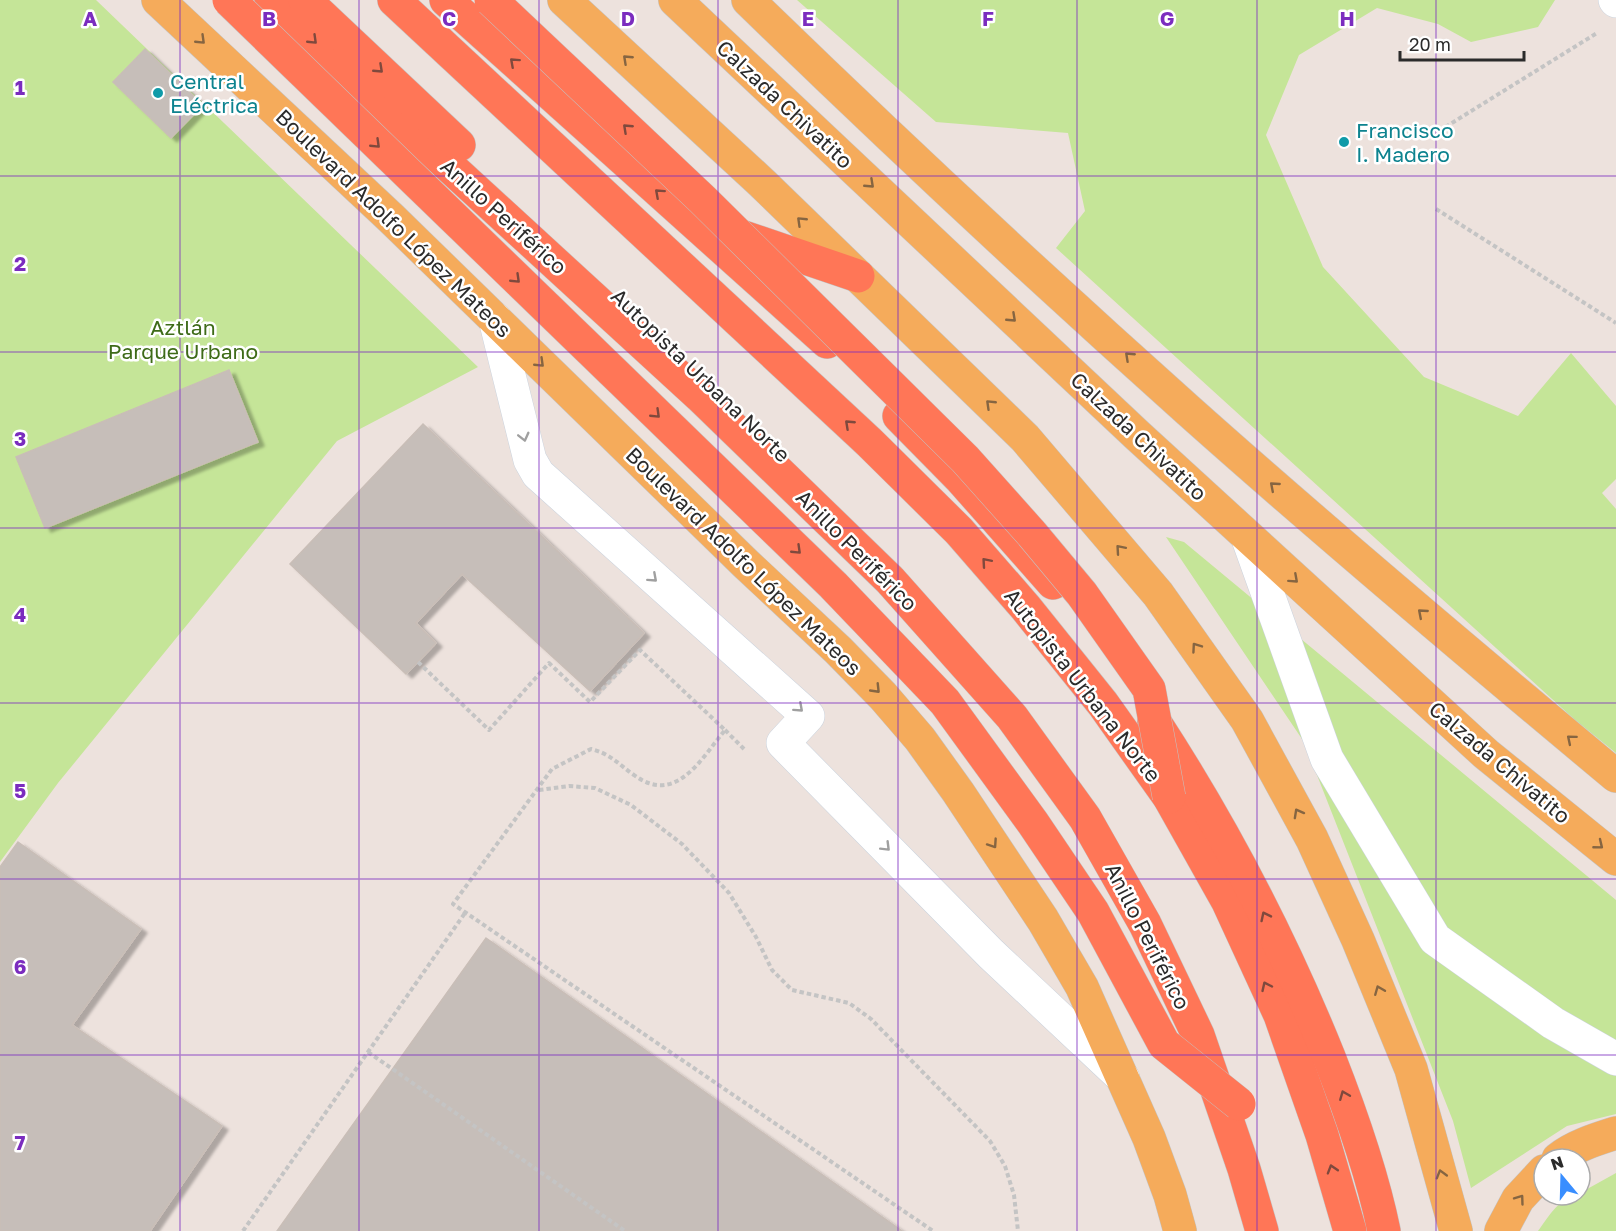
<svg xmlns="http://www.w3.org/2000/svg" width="1616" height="1231" viewBox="0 0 1616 1231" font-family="'Golos Text',sans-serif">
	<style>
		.green { fill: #c5e598 }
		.building { fill: #c6beb9; stroke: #c9beb7; stroke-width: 1.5; filter: url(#shadow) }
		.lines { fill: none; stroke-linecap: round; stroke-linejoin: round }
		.minor-casing { stroke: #cbd3dd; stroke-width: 34 }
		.major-casing { stroke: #c4c4c4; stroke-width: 34 }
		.highway-casing { stroke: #c4c4c4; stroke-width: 34 }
		.path { stroke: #c4c4c4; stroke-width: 4; stroke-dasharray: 4.5 3; stroke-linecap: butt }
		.minor { stroke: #fff; stroke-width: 33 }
		.major { stroke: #f5ab5b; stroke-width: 33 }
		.highway { stroke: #ff7657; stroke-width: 33 }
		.highway-bridge-casing { stroke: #c4c4c4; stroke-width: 34; stroke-linecap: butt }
		.highway-bridge { stroke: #ff7657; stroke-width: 33 }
		.oneway { stroke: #866541 }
		.oneway2 { stroke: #80493d }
		.oneway3 { stroke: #a0a0a0 }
		.grid { fill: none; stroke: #7b2cbf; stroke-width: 1.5; stroke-opacity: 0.55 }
		.culture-dot { fill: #0f9aa8; stroke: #fff; stroke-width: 2 }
		.labels { text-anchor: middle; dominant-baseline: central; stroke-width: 5; stroke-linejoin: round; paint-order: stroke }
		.culture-label { font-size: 21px; fill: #0d838f; stroke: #fff; text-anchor: start }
		.street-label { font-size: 21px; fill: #2b2b2b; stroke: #fff }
		.park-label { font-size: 21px; fill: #3e6b18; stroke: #fff }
		.grid-label { font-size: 20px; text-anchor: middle; font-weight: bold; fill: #7b2cbf; stroke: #fff; stroke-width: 5; stroke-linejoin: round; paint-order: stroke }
	</style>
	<defs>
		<filter id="shadow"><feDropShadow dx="6" dy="4" stdDeviation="1.5" flood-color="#0004"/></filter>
	</defs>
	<rect width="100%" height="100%" fill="#ede2dd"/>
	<g class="green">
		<polygon points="0,0 96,0 478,367 337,441 58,783 0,862"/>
		<polygon points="797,0 1555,0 1538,27 1471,42 1438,24 1377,8 1299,55 1266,135 1323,267 1424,377 1518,416 1571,353 1616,406 1616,479 1602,493 1616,509 1616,753 1574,719 1056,248 1085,211 1068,133 936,122"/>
		<polygon points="1166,537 1184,542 1616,900 1616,1114 1567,1126 1471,1188 1453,1121 1304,742"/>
		<path d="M1616 1173V1231H1538C1549 1216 1560 1196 1580 1195V1193Z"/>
	</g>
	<g class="building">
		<polygon points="145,49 203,105 171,138 113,82"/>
		<polygon points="229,370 258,442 45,528 16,457"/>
		<polygon points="423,424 644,633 590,691 462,574 416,623 436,643 406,674 290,564"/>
		<polygon points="18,842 141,929 72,1025 222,1126 150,1231 0,1231 0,867"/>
		<polygon points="486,938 902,1231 277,1231"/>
	</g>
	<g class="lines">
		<g class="minor-casing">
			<g id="minor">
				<polyline points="1615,0 1616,1"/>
				<polyline points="495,319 530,460 538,474 808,716 783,743 991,954 1123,1078"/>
				<polyline points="1247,536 1327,759 1435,939 1553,1023 1616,1059"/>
			</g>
		</g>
		<g class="major-casing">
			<g id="major">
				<polyline points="158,0 391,218 746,564 838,650 883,696 920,739 958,792 1043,920 1082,987 1149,1138 1170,1195 1180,1231"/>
				<polyline points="564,0 762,183 1025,438 1158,594 1247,720 1312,839 1358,940 1411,1069 1456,1231"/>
				<polyline points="675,0 1137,435 1486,754 1616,859"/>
				<path d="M748 0C892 140 1039 277 1189 411 1329 536 1472 656 1616 776"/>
				<path d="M1558 1159C1574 1146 1597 1139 1616 1133"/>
				<polyline points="1501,1231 1518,1199 1544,1171"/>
			</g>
		</g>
		<g class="highway-casing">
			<g id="highway">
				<polyline points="271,0 340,66 700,396 890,580 1012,717 1085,818 1145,924 1198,1035 1244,1169 1262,1231"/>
				<polyline points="305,0 459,145"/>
				<polyline points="394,0 869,442 959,531 1026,608 1103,704 1169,797 1228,902 1280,1015 1322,1135 1350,1231"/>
				<polyline points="446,0 827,342"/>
				<polyline points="732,233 858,276"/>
				<polyline points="899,416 961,479 1053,583"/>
				<path d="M1154 721C1223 827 1282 940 1329 1057 1351 1113 1372 1172 1384 1231"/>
			</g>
		</g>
		<g class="path">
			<polyline points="1439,131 1597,33"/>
			<polyline points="1436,209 1616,323"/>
			<path d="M418 662 489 730 549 663 590 702 640 650 725 730C701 759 676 806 634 775 618 764 611 754 591 749L552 769 453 904 933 1231"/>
			<polyline points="725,730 744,749"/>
			<polyline points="539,790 569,786 595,788 631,805 682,844 729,893 756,937 772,970 792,990 849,1003 871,1019 990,1141 1005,1166 1014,1195 1018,1231"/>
			<polyline points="368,1052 625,1231"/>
			<polyline points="243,1231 465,913"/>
		</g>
		<use href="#minor" class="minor"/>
		<use href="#major" class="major"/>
		<use href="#highway" class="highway"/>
		<g class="highway-bridge-casing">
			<g id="highway-bridge">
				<polyline points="229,0 833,585 945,702 1033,823 1093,912 1164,1044 1239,1104"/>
				<polyline points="491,0 702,199 965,459 1032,534 1082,594 1149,689 1169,797"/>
			</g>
		</g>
		<use href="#highway-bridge" class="highway-bridge"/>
	</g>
	<defs><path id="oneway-chevron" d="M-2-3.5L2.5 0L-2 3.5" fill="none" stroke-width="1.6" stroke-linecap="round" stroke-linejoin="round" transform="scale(1.5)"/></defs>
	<g class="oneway">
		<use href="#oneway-chevron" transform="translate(201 40) rotate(44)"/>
		<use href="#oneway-chevron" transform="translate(627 59) rotate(-137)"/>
		<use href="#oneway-chevron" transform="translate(870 184) rotate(43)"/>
		<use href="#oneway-chevron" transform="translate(801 221) rotate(-136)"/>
		<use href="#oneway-chevron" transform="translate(1012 318) rotate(43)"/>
		<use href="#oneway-chevron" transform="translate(1129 356) rotate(-137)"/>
		<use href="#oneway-chevron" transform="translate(540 363) rotate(44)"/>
		<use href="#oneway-chevron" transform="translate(990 404) rotate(-136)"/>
		<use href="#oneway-chevron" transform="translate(1274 486) rotate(-139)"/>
		<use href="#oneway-chevron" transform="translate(1120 549) rotate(-131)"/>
		<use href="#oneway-chevron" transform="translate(1294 579) rotate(42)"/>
		<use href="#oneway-chevron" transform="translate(1422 613) rotate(-139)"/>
		<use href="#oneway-chevron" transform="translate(1196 647) rotate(-125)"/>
		<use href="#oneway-chevron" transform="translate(876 689) rotate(46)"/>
		<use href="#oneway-chevron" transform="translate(1571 739) rotate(-140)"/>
		<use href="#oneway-chevron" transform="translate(1298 813) rotate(-119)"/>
		<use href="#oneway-chevron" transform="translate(993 844) rotate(56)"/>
		<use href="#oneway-chevron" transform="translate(1599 845) rotate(39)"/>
		<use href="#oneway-chevron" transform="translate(1379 990) rotate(-112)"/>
		<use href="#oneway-chevron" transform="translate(1441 1174) rotate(-106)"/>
		<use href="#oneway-chevron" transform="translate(1520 1199) rotate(-54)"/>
	</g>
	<g class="oneway2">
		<use href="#oneway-chevron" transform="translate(313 40) rotate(44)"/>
		<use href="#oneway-chevron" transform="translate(514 62) rotate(-138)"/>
		<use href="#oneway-chevron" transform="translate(379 69) rotate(43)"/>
		<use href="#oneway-chevron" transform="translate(627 128) rotate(-137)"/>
		<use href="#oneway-chevron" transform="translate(376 144) rotate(44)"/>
		<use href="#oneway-chevron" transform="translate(659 193) rotate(-138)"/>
		<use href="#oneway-chevron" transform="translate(516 279) rotate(44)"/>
		<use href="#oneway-chevron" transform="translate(656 414) rotate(44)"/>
		<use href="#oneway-chevron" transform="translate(849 424) rotate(-137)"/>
		<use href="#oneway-chevron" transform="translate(797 550) rotate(44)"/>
		<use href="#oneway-chevron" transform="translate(986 562) rotate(-131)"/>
		<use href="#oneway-chevron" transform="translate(1265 916) rotate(-116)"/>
		<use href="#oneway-chevron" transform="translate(1266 986) rotate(-115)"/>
		<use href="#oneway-chevron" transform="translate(1344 1095) rotate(-112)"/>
		<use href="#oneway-chevron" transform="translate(1332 1169) rotate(-107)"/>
	</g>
	<g class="oneway3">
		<use href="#oneway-chevron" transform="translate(524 437) rotate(76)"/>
		<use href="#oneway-chevron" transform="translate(653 578) rotate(42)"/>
		<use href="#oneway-chevron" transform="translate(799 708) rotate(42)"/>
		<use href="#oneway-chevron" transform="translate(886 847) rotate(45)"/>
	</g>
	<path class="grid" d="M180 0V1231M359 0V1231M539 0V1231M718 0V1231M898 0V1231M1077 0V1231M1257 0V1231M1436 0V1231M0 176H1616M0 352H1616M0 528H1616M0 703H1616M0 879H1616M0 1055H1616"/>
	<g class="culture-dot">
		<circle cx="158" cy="93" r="6"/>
		<circle cx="1344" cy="142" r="6"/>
	</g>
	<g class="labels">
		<g class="culture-label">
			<text x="170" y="81">Central<tspan x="170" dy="24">Eléctrica</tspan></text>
			<text x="1356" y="130">Francisco<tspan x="1356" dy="24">I. Madero</tspan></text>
		</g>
		<g class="street-label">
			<text transform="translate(785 104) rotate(43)">Calzada Chivatito</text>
			<text transform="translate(504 216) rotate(42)">Anillo Periférico</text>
			<text transform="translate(394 223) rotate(44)">Boulevard Adolfo López Mateos</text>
			<text transform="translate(701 375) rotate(44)">Autopista Urbana Norte</text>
			<text transform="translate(1139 436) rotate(43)">Calzada Chivatito</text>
			<text transform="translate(857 550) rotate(45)">Anillo Periférico</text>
			<text transform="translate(744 561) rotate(44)">Boulevard Adolfo López Mateos</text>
			<text transform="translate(1083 685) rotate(52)">Autopista Urbana Norte</text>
			<text transform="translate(1500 762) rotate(40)">Calzada Chivatito</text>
			<text transform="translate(1148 936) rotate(63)">Anillo Periférico</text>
		</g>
		<g class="park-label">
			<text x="183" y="327">Aztlán<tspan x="183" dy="24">Parque Urbano</tspan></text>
		</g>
	</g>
	<g class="grid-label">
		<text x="90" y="26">A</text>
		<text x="269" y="26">B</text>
		<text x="449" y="26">C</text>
		<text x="628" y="26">D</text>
		<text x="808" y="26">E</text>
		<text x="988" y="26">F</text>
		<text x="1167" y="26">G</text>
		<text x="1347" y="26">H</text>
		<text x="20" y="95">1</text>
		<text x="20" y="271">2</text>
		<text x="20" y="446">3</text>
		<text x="20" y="622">4</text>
		<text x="20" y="798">5</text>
		<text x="20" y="974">6</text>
		<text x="20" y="1150">7</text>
	</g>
	<g transform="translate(1562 1177) rotate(341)"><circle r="28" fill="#ffffff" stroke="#aaaaaa" stroke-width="1.5"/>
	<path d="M0-4.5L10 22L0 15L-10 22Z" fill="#398eff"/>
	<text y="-9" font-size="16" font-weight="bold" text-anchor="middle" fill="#2b2b2b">N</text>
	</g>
	<path d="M1400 51v9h124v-9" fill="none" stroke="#2b2b2b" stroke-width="3"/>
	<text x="1409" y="51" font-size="18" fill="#2b2b2b" stroke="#ffffff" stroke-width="4.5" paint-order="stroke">20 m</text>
</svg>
